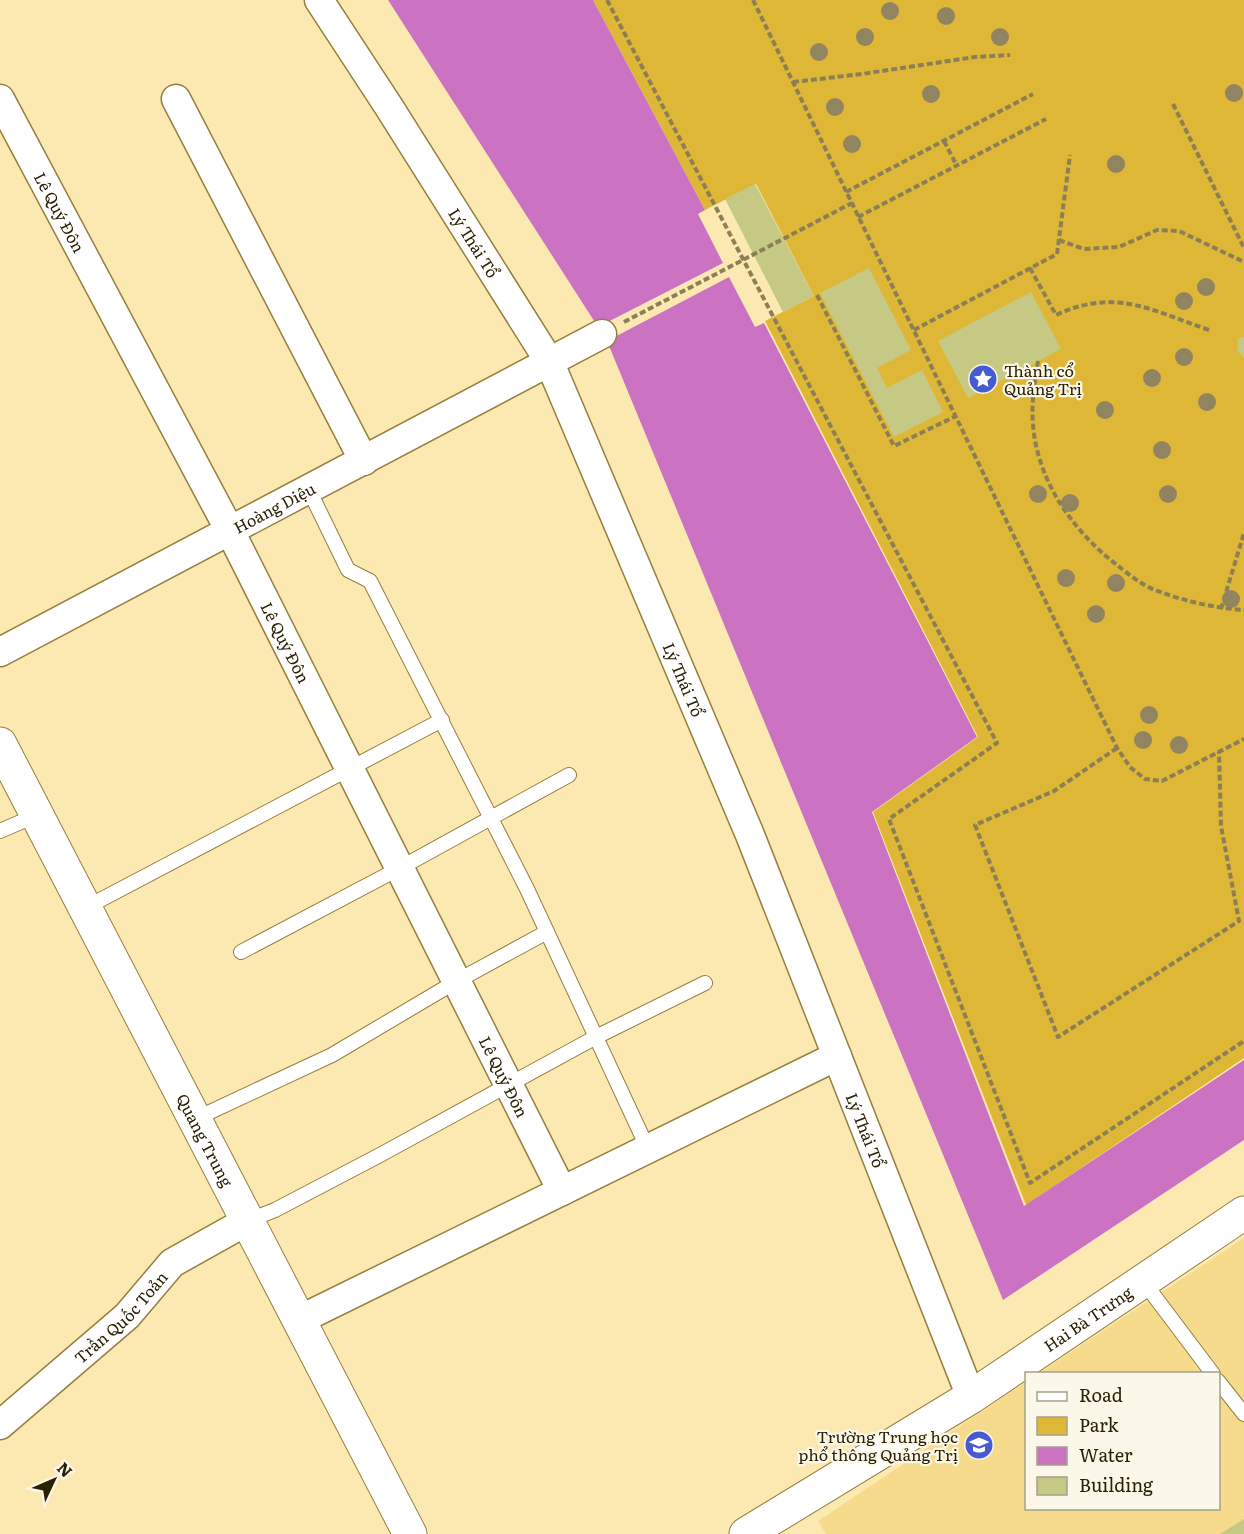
<svg xmlns="http://www.w3.org/2000/svg" width="1244" height="1534" viewBox="0 0 1244 1534" font-family="Literata,serif">
	<style>
		.built { fill: #f6db8d }
		.green { fill: #dfb737 }
		.water { fill: #cc72c2 }
		.building { fill: #c5c983 }
		.lines { fill: none; stroke-linecap: round; stroke-linejoin: round }
		.service-casing { stroke: #957f3b; stroke-width: 16 }
		.minor-casing { stroke: #957f3b; stroke-width: 31 }
		.tertiary-casing { stroke: #957f3b; stroke-width: 35 }
		.primary-casing { stroke: #957f3b; stroke-width: 35 }
		.path { stroke: #8c7f56; stroke-width: 4; stroke-dasharray: 6 3; stroke-linecap: butt }
		.service { stroke: #fff; stroke-width: 14 }
		.minor { stroke: #fff; stroke-width: 28 }
		.tertiary { stroke: #fff; stroke-width: 33 }
		.primary { stroke: #fff; stroke-width: 33 }
		.tree { fill: #918460 }
		.labels { text-anchor: middle; dominant-baseline: central; stroke-width: 4.5; stroke-linejoin: round; paint-order: stroke }
		.street-label { font-size: 16px; fill: #2a2104; stroke: #fbf7e9 }
		.poi-label { font-size: 16px; fill: #2a2104; stroke: #fbf7e9; text-anchor: start }
	</style>
	<rect width="100%" height="100%" fill="#fce9b2"/>
	<polygon class="built" points="1244,1238 1244,1534 826,1534 818,1521 1026,1382 1026,1508 1218,1508 1218,1374 1039,1373"/>
	<polygon class="green" points="593,0 1244,0 1244,1058 1026,1205 873,812 978,737 765,321 814,296 756,184 705,210"/>
	<g class="water">
		<polygon points="388,0 593,0 705,210 698,214 723,263 598,327"/>
		<polygon points="729,277 755,327 764,323 977,737 872,812 1024,1206 1244,1060 1244,1140 1003,1300 607,341"/>
	</g>
	<g class="building">
		<polygon points="755,184 814,296 783,312 725,199"/>
		<polygon points="869,268 911,350 877,368 887,388 922,370 943,412 894,437 820,293"/>
		<polygon points="1031,292 1061,349 968,398 938,341"/>
		<polygon points="1244,337 1244,358 1237,350 1238,339"/>
		<polygon points="1244,1519 1244,1534 1220,1534"/>
	</g>
	<g class="lines">
		<g class="service-casing">
			<g id="service">
				<polyline points="309,490 348,570 370,581 527,889 648,1149"/>
				<polyline points="0,831 37,815"/>
				<polyline points="85,908 442,720"/>
				<polyline points="241,952 400,868 569,775"/>
				<polyline points="195,1119 332,1055 457,981 547,932"/>
				<polyline points="247,1221 275,1210 380,1155 596,1037 705,983"/>
				<polyline points="1143,1281 1213,1374"/>
				<polyline points="1218,1381 1244,1414"/>
			</g>
		</g>
		<g class="minor-casing">
			<g id="minor">
				<path id="s1" d="M319 0 389 107 549 361 750 835 971 1397"/>
				<path id="s2" d="M0 99 230 531 562 1191"/>
				<polyline points="176,99 364,461"/>
				<path id="s3" d="M0 652 602 334"/>
				<polyline points="299,1320 837,1056"/>
				<path id="s4" d="M0 1425 127 1316 172 1263 247 1221"/>
			</g>
		</g>
		<g class="tertiary-casing">
			<g id="tertiary">
				<path id="s5" d="M0 744 410 1534"/>
			</g>
		</g>
		<g class="primary-casing">
			<g id="primary">
				<path id="s6" d="M746 1534 971 1397 1244 1213"/>
			</g>
		</g>
		<g class="path">
			<polyline points="607,0 997,743 889,819 1030,1183 1244,1041"/>
			<polyline points="753,0 1117,748 1130,767 1145,779 1162,781 1244,739"/>
			<polyline points="793,82 862,74 975,57 1010,55"/>
			<polyline points="1173,104 1244,248"/>
			<polyline points="944,141 957,166"/>
			<polyline points="846,192 1033,94"/>
			<polyline points="858,217 1046,119"/>
			<polyline points="1059,240 1084,249 1119,247 1157,230 1179,231 1244,262"/>
			<path d="M1030 268 1056 315C1116 287 1153 311 1209 330"/>
			<polyline points="817,295 894,446 956,416"/>
			<polyline points="624,322 852,203"/>
			<polyline points="914,330 1057,254 1070,155"/>
			<path d="M1038 361C1035 382 1031 403 1033 424 1037 481 1073 531 1117 565 1128 574 1142 585 1155 590 1183 601 1215 608 1244 610"/>
			<polyline points="1221,609 1244,533"/>
			<polyline points="1117,748 1054,791 975,825 1058,1037 1239,921 1221,826 1219,752"/>
		</g>
		<use href="#service" class="service"/>
		<use href="#minor" class="minor"/>
		<use href="#tertiary" class="tertiary"/>
		<use href="#primary" class="primary"/>
	</g>
	<g class="tree">
		<circle cx="890" cy="11" r="9"/>
		<circle cx="946" cy="16" r="9"/>
		<circle cx="865" cy="37" r="9"/>
		<circle cx="1000" cy="37" r="9"/>
		<circle cx="819" cy="52" r="9"/>
		<circle cx="1234" cy="93" r="9"/>
		<circle cx="931" cy="94" r="9"/>
		<circle cx="835" cy="107" r="9"/>
		<circle cx="852" cy="144" r="9"/>
		<circle cx="1116" cy="164" r="9"/>
		<circle cx="1206" cy="287" r="9"/>
		<circle cx="1184" cy="301" r="9"/>
		<circle cx="1184" cy="357" r="9"/>
		<circle cx="1152" cy="378" r="9"/>
		<circle cx="1207" cy="402" r="9"/>
		<circle cx="1105" cy="410" r="9"/>
		<circle cx="1162" cy="450" r="9"/>
		<circle cx="1038" cy="494" r="9"/>
		<circle cx="1168" cy="494" r="9"/>
		<circle cx="1070" cy="503" r="9"/>
		<circle cx="1066" cy="578" r="9"/>
		<circle cx="1116" cy="583" r="9"/>
		<circle cx="1231" cy="599" r="9"/>
		<circle cx="1096" cy="614" r="9"/>
		<circle cx="1149" cy="715" r="9"/>
		<circle cx="1143" cy="740" r="9"/>
		<circle cx="1179" cy="745" r="9"/>
	</g>
	<defs>
		<g id="sight-disc" transform="scale(1.5)"><circle r="9.5" fill="#465bcf" stroke="#fbf7e9"/><path d="M0-6L1.8-2.2L6-1.7L2.9 1.2L3.7 5.4L0 3.3L-3.7 5.4L-2.9 1.2L-6-1.7L-1.8-2.2Z" fill="#fff"/></g>
		<g id="school-disc" transform="scale(1.5)"><circle r="9.5" fill="#465bcf" stroke="#fbf7e9"/><path d="M0-5L7-2L0 1L-7-2ZM-4 1L0 2.5L4 1V4Q0 6-4 4Z" fill="#fff"/></g>
	</defs>
	<g fill-rule="evenodd">
		<use href="#sight-disc" x="983" y="379"/>
		<use href="#school-disc" x="979" y="1445"/>
	</g>
	<g class="labels">
		<g class="street-label">
			<text stroke="none"><textPath href="#s2" startOffset="128">Lê Quý Đôn</textPath></text>
			<text stroke="none"><textPath href="#s1" startOffset="288">Lý Thái Tổ</textPath></text>
			<text stroke="none"><textPath href="#s3" startOffset="310">Hoàng Diệu</textPath></text>
			<text stroke="none"><textPath href="#s2" startOffset="614">Lê Quý Đôn</textPath></text>
			<text stroke="none"><textPath href="#s1" startOffset="774">Lý Thái Tổ</textPath></text>
			<text stroke="none"><textPath href="#s2" startOffset="1100">Lê Quý Đôn</textPath></text>
			<text stroke="none"><textPath href="#s1" startOffset="1260">Lý Thái Tổ</textPath></text>
			<text stroke="none"><textPath href="#s5" startOffset="446">Quang Trung</textPath></text>
			<text stroke="none"><textPath href="#s4" startOffset="162">Trần Quốc Toản</textPath></text>
			<text stroke="none"><textPath href="#s6" startOffset="404">Hai Bà Trưng</textPath></text>
		</g>
		<g class="poi-label">
			<text x="1004" y="370">Thành cổ<tspan x="1004" dy="18">Quảng Trị</tspan></text>
			<text x="958" y="1436" text-anchor="end">Trường Trung học<tspan x="958" dy="18">phổ thông Quảng Trị</tspan></text>
		</g>
	</g>
	<rect x="1025" y="1372" width="195" height="138" fill="#fbf7e9" stroke="#a7a18d" stroke-width="1.5"/>
	<rect x="1037" y="1392" width="30" height="9" fill="#ffffff" stroke="#a7a18d" stroke-width="1.5"/>
	<text x="1079" y="1402" font-size="18" fill="#2a2104">Road</text>
	<rect x="1037" y="1417" width="30" height="18" fill="#dfb737" stroke="#a7a18d" stroke-width="1.5"/>
	<text x="1079" y="1432" font-size="18" fill="#2a2104">Park</text>
	<rect x="1037" y="1447" width="30" height="18" fill="#cc72c2" stroke="#a7a18d" stroke-width="1.5"/>
	<text x="1079" y="1462" font-size="18" fill="#2a2104">Water</text>
	<rect x="1037" y="1477" width="30" height="18" fill="#c5c983" stroke="#a7a18d" stroke-width="1.5"/>
	<text x="1079" y="1492" font-size="18" fill="#2a2104">Building</text>
	<g transform="translate(54 1480) rotate(46)" stroke="#fbf7e9" stroke-width="4.5" paint-order="stroke">
	<path d="M0-4.5L10 22L0 15L-10 22Z" fill="#2a2104"/>
	<text y="-9" font-size="16" font-weight="bold" text-anchor="middle" fill="#2a2104">N</text>
	</g>
</svg>
